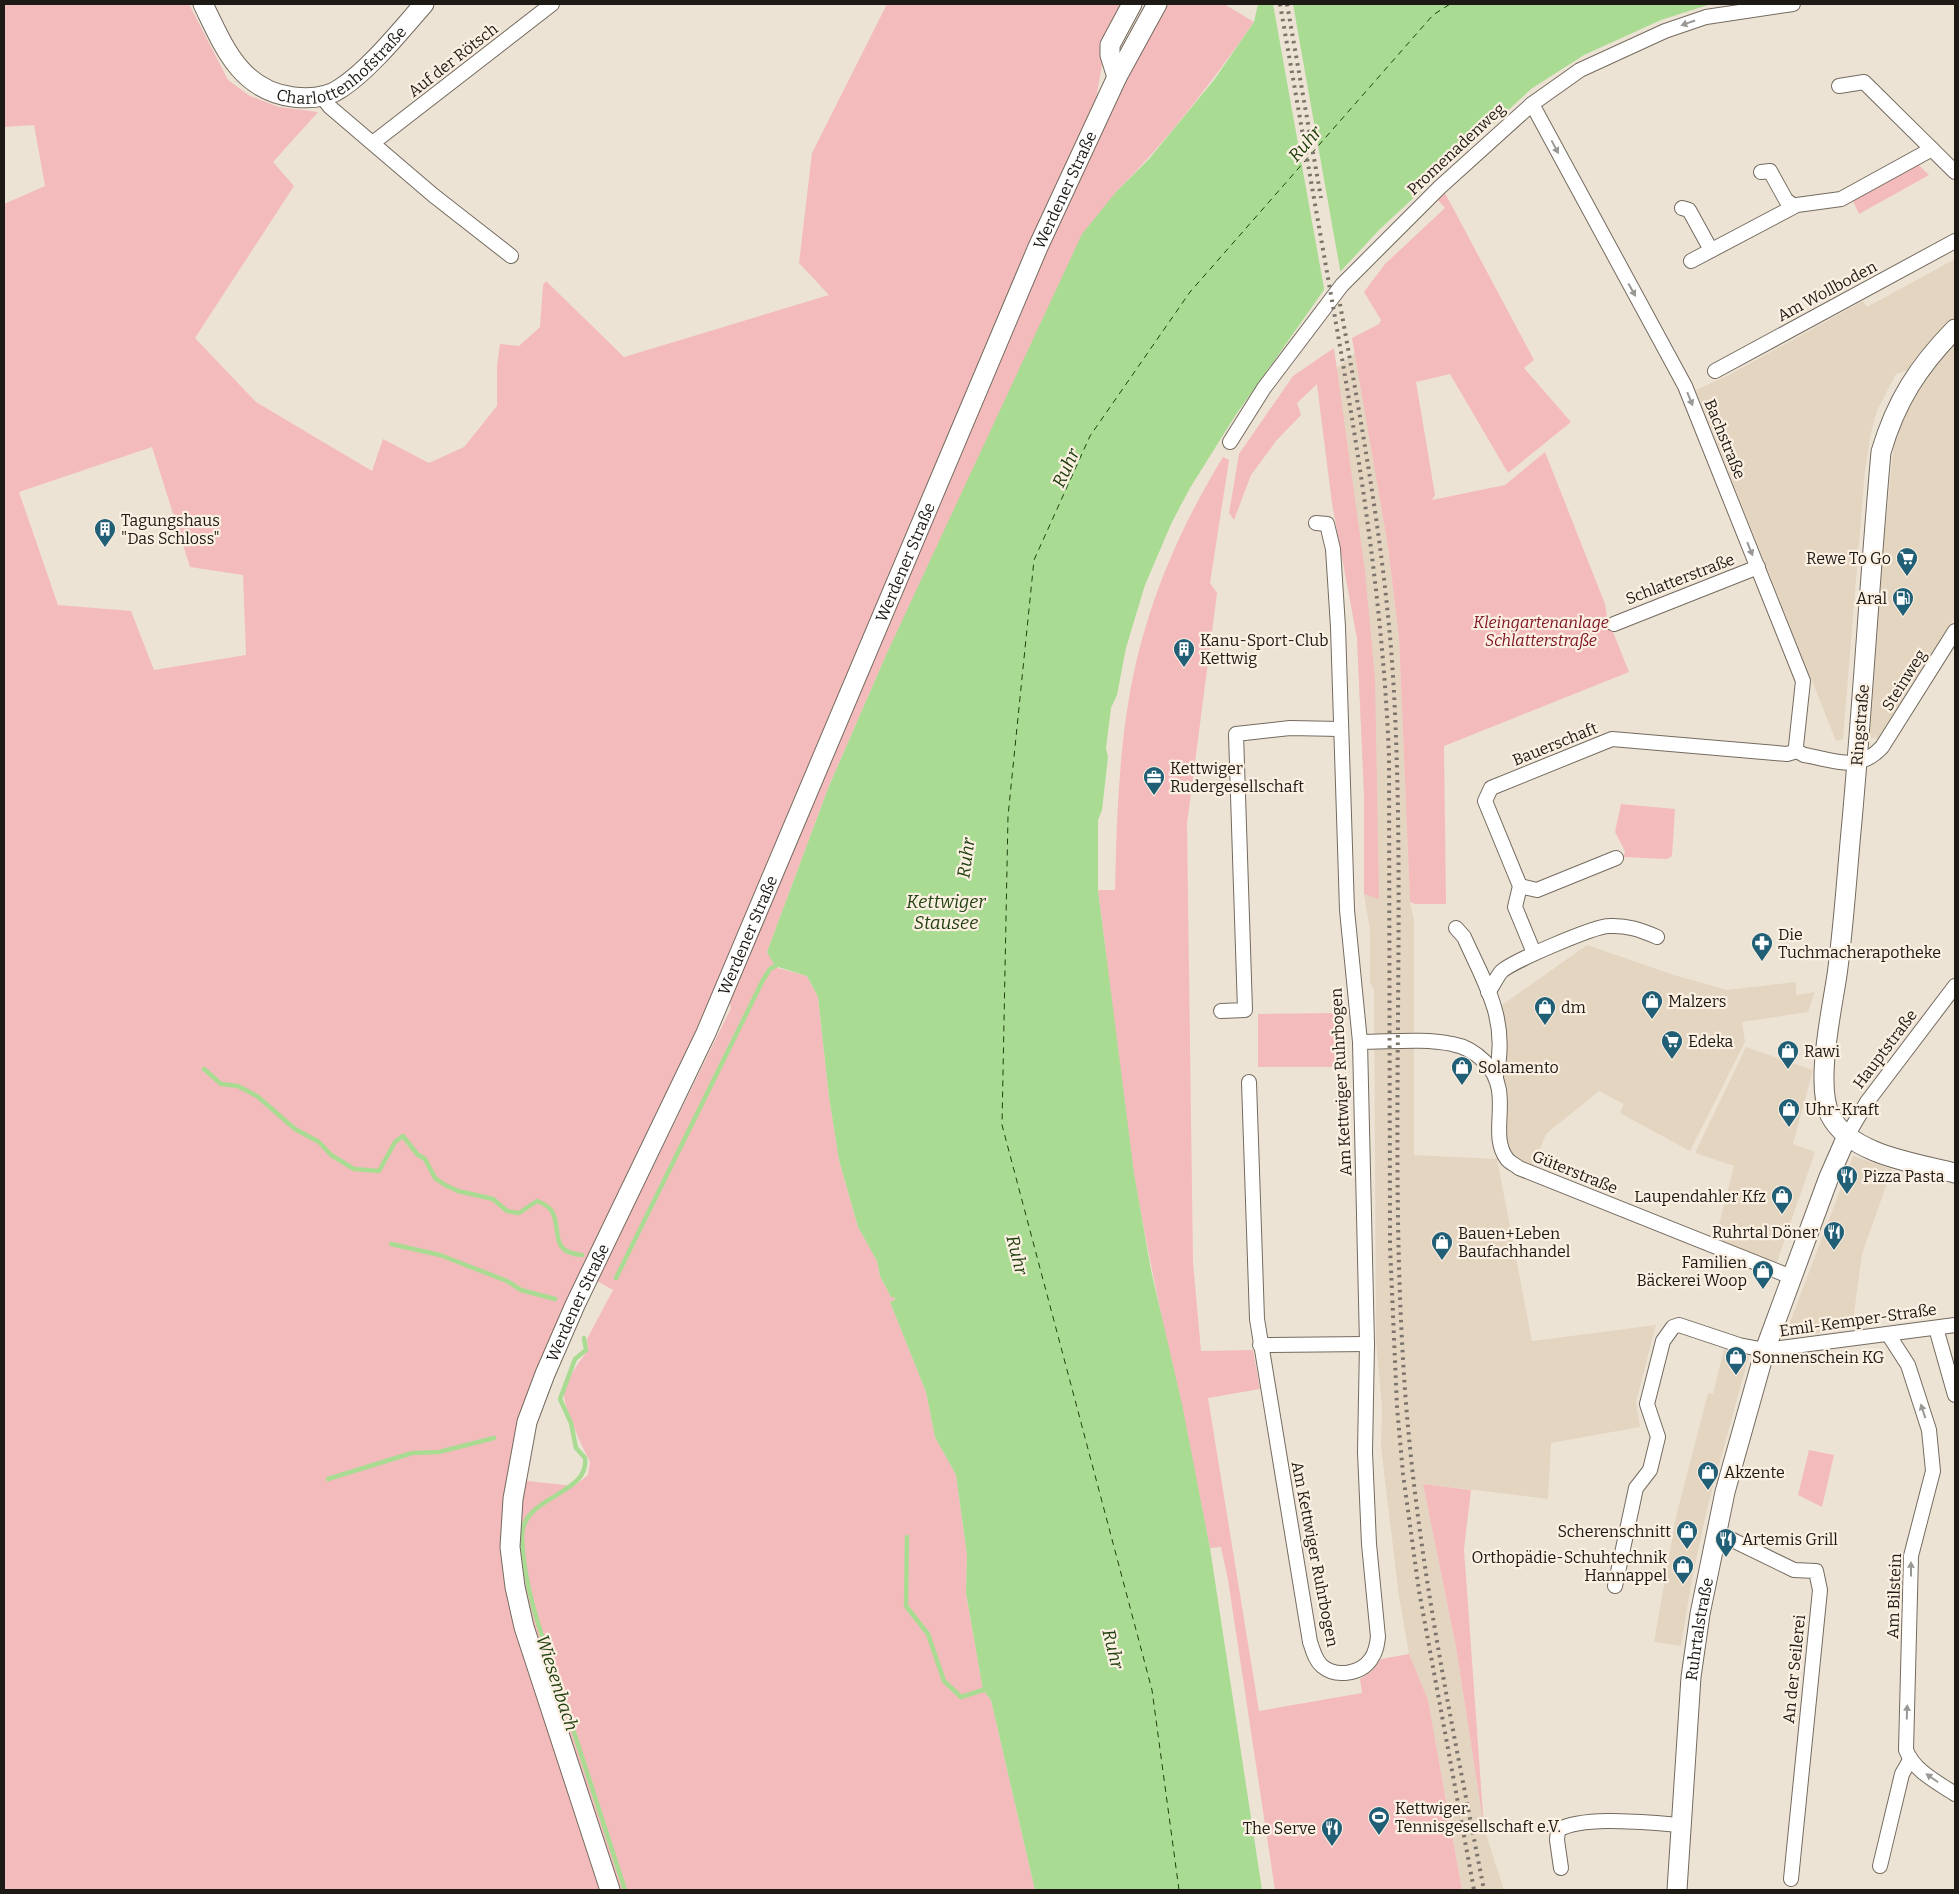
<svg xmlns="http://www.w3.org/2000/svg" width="1959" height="1894" viewBox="0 0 1959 1894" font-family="Bitter,serif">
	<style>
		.built { fill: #e4d5c1 }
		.green { fill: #f4bbbd; fill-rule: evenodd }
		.water { fill: #aadb93 }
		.pier { fill: #ede3d5 }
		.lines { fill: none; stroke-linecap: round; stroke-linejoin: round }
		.stream { stroke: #aadb93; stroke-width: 4.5 }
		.ferry { stroke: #21400f; stroke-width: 1; stroke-dasharray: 6 5; stroke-linecap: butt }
		.street-casing { stroke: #746b5f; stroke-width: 16 }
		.secondary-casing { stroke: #746b5f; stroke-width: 21 }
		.street { stroke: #fff; stroke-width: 14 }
		.secondary { stroke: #fff; stroke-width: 19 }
		.rail { stroke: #7b746b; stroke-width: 4; stroke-dasharray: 2.5 5; stroke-linecap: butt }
		.oneway { fill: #999895 }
		.labels { text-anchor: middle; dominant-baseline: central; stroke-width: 4.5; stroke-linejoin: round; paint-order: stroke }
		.street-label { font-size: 16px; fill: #1d1914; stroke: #fbf0e2 }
		.poi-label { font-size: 16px; fill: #1d1914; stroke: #fbf0e2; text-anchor: start }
		.park-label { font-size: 16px; font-style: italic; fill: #80152b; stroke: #fbf0e2 }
		.water-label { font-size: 18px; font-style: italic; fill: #21400f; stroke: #fbf0e2 }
	</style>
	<rect width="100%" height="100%" fill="#ede3d5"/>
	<g class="built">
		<polygon points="1955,259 1955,327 1919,367 1896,374 1877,411 1871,433 1865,470 1843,739 1836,741 1696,390 1729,375 1863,301 1867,307"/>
		<polygon points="1955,341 1955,617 1879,739 1864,737 1894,443 1918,385"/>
		<polygon points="1355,353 1388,547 1399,638 1410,902 1414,920 1414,1155 1497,1159 1532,1341 1656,1325 1636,1402 1640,1427 1551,1443 1548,1499 1423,1484 1456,1647 1484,1828 1504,1890 1462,1890 1428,1700 1409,1654 1399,1597 1381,1447 1382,1408 1376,1341 1374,990 1370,982 1370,930 1364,894 1364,793 1357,638 1332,503 1317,384"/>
		<polygon points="1587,945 1674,975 1727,990 1796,982 1796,995 1815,992 1808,1012 1742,1022 1745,1042 1690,1151 1620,1113 1624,1104 1599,1091 1546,1134 1531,1171 1506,1153 1499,1075 1502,1005"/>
		<polygon points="1746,1047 1813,1070 1793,1144 1815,1152 1777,1262 1715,1240 1734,1166 1695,1153"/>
		<polygon points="1853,1156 1892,1169 1862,1254 1852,1329 1784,1338"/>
		<polygon points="1724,1349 1749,1356 1708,1505 1692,1579 1681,1646 1654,1642 1676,1517 1708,1393 1713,1394"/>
	</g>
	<g class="green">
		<path d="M4 4H189L228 80 250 96 279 107 318 112 273 162 294 186 195 338 256 402 372 471 383 439 429 463 464 447 497 406V366L500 344 519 346 540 327 543 285 546 281 624 357 829 295 799 263 812 153 887 4H1127L1105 47 1094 111 718 998 521 1430 519 1480 574 1486 588 1475 590 1461C584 1452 562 1402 564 1393 567 1378 579 1362 588 1350L587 1339 613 1290 597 1281 731 1008 729 1000 1041 253 1126 80 1168 4H1224L1254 22C1212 82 1168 140 1116 192L887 653 829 786 767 952 778 968 807 976 818 997 829 1097 839 1160 858 1227 877 1261 880 1276 891 1297 893 1296 895 1300 890 1302 926 1392 935 1437 956 1475 967 1555 966 1594 983 1689 991 1700 1035 1890H4V204L45 186 34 125 4 127ZM152 447 190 567 243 575 246 655 154 670 131 611 58 605 19 492Z"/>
		<polygon points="1918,164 1929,175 1859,214 1853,201"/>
		<polygon points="1445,193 1534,360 1524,368 1571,422 1508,473 1450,374 1416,382 1435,495 1432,500 1505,485 1545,452 1605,604 1607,617 1629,672 1444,746 1446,904 1415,904 1410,902 1399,638 1388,547 1352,338 1379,324 1381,320 1364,292 1385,264 1445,208 1438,200"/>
		<polygon points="1334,348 1365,571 1375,678 1379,899 1364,894 1364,793 1357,638 1332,503 1317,384 1297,403 1301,415 1276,441 1251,475 1234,520 1229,513 1239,454 1293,376"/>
		<path d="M1223 457 1229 460 1210 583 1217 593 1187 824 1193 1262 1201 1351 1253 1350 1260 1389 1208 1398 1259 1711 1362 1693 1360 1679 1372 1671 1381 1659 1409 1654 1428 1700 1462 1890H1275L1228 1580 1221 1547 1210 1548C1186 1424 1156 1300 1134 1175 1118 1080 1111 985 1098 890H1115C1117 799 1120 706 1148 619 1166 561 1192 508 1223 457Z"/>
		<polygon points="1621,804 1675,809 1672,856 1667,859 1623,857 1625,851 1615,832"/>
		<polygon points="1341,1013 1341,1067 1258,1067 1258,1014"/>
		<polygon points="1809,1450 1834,1455 1822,1507 1798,1495"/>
		<polygon points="1423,1484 1471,1490 1464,1549 1484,1828 1456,1647"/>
	</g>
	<polygon class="water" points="1258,4 1711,4 1661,20 1584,55 1531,89 1380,229 1326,287 1235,416 1190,488 1172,522 1145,585 1126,648 1117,695 1111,708 1106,748 1108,757 1102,810 1098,820 1098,890 1134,1173 1151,1270 1182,1404 1210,1548 1262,1890 1035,1890 991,1700 983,1690 966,1593 967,1555 956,1475 935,1437 926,1392 890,1302 895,1300 894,1297 891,1297 880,1276 877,1261 858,1227 839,1160 829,1097 818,997 807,976 775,966 767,952 829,786 887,653 1082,234 1116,192 1149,159 1214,80 1254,22"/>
	<polygon class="pier" points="1273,4 1293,4 1308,89 1341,275 1325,294"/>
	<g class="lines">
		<g class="stream">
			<path d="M204 1069 221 1084 238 1086 257 1096 295 1129 319 1142 331 1155 354 1169 379 1171 395 1142 403 1136 417 1154 425 1159 435 1178 445 1185 458 1191 493 1199 507 1211 519 1213 537 1201C542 1203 548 1206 551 1210 563 1226 547 1253 582 1255"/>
			<polyline points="391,1244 440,1255 507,1281 521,1290 555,1299"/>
			<polyline points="616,1278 763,980 770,969 779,964"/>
			<path d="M584 1338 586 1350 575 1359 560 1399 571 1423 576 1448 585 1458C590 1496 520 1495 522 1538 524 1591 544 1642 561 1692 582 1758 604 1824 625 1890"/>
			<polyline points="328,1479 412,1453 439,1452 494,1438"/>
			<polyline points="907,1537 906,1606 928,1634 944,1681 961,1697 983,1690"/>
		</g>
		<polyline class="ferry" points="1179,1890 1152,1690 1002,1125 1008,816 1034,560 1090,436 1190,292 1433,15 1450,4"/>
		<g class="street-casing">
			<g id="street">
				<polyline points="1839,86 1864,82 1955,172"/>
				<polyline points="322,97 330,107 433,195 511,256"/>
				<path d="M1532 104 1685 386 1803 681 1796 746 1797 751 1804 755C1835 760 1858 773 1882 747L1955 631"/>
				<polyline points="374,142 552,4"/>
				<polyline points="1761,172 1770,171 1786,200 1794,206"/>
				<polyline points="1682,208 1689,210 1711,250"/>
				<polyline points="1691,261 1797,205 1841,199 1932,149"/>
				<polyline points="1715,371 1955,241"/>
				<polyline points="1230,442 1264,388 1342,285 1440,187 1532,104 1580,70 1665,31 1706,17 1793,4"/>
				<polyline points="1614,624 1758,567"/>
				<polyline points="1520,886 1537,890 1616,858"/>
				<path d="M1456 928 1464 937C1486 986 1509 1020 1496 1076"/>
				<polyline points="1534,953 1515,907 1520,886 1485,801 1491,788 1612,739 1787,754 1797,751"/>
				<path d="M1488 992C1493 986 1496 978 1501 972 1510 962 1595 926 1609 926 1627 925 1641 930 1657 937"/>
				<polyline points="1221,1011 1245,1010 1236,734 1290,728 1340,729"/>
				<path d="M1360 1042C1390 1042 1423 1038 1452 1044 1464 1046 1476 1053 1485 1062 1515 1093 1487 1133 1507 1159 1510 1163 1516 1165 1519 1168L1794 1278"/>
				<path d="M1249 1082 1257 1319 1310 1642C1313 1650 1315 1660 1322 1666 1336 1678 1361 1674 1371 1659 1376 1652 1377 1645 1378 1637L1369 1544 1365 1452 1367 1344 1360 1042 1347 910 1338 627 1333 549 1327 524 1316 523"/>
				<polyline points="1847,1136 1867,1102 1955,986"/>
				<polyline points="1936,1328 1955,1395"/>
				<path d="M1888 1334 1908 1365 1929 1430 1933 1471 1911 1556 1906 1750C1914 1771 1937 1782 1955 1794"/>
				<polyline points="1260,1345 1367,1344"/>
				<polyline points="1716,1532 1794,1570 1816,1571 1820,1590 1791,1879"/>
				<polyline points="1615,1586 1636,1488 1650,1470 1658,1437 1647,1404 1663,1341 1673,1327 1679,1325 1739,1345 1765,1350 1955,1325"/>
				<polyline points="1880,1866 1902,1774 1910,1760"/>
				<path d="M1561 1868 1557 1840 1558 1830C1585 1815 1649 1823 1681 1825"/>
			</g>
		</g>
		<g class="secondary-casing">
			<g id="secondary">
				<path id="s1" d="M203 4C224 47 240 90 293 97 310 99 327 98 341 88 370 69 401 30 424 4"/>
				<polyline points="1117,77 1110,55 1110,45 1132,4"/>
				<path d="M1955 329C1918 367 1896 401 1881 452 1870 575 1863 698 1852 821 1847 872 1844 924 1837 975 1832 1009 1815 1084 1830 1115 1850 1155 1916 1163 1955 1173"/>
				<path id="s2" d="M610 1890 524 1627 515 1587 510 1547 513 1499 527 1422 545 1374 575 1305 706 1033 1038 247 1117 77 1157 4"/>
				<path id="s3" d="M1677 1890 1691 1677 1700 1614 1725 1492 1765 1350 1829 1177 1847 1136"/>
			</g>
		</g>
		<use href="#street" class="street"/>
		<use href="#secondary" class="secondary"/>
		<g class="rail">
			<path d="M1280 4C1298 107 1316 210 1334 312 1360 460 1383 606 1389 756L1390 1246 1397 1407 1403 1474 1419 1591 1474 1890"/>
			<polyline points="1287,4 1321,198"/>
			<path d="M1340 304C1363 432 1387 562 1394 693 1406 920 1389 1148 1404 1375 1415 1549 1451 1720 1484 1890"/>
		</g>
	</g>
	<defs><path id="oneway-solid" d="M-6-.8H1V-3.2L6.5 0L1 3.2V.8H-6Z" transform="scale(1.25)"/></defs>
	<g class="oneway">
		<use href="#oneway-solid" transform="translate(1688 23) rotate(161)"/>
		<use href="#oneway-solid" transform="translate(1555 147) rotate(62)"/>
		<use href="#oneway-solid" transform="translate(1632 290) rotate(61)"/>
		<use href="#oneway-solid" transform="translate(1690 399) rotate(68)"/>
		<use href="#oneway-solid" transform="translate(1750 549) rotate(68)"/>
		<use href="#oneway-solid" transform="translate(1923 1411) rotate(-108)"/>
		<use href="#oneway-solid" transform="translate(1911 1569) rotate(-90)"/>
		<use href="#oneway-solid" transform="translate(1907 1712) rotate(-88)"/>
		<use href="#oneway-solid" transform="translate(1932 1778) rotate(-145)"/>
	</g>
	<defs>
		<g id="building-pin" transform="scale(1.125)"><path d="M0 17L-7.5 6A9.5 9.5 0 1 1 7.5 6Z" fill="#215f76" stroke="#fbf0e2"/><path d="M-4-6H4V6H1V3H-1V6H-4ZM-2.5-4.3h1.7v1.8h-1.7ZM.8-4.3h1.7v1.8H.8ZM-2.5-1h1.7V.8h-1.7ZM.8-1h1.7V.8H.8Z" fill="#fff"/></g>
		<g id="supermarket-pin" transform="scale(1.125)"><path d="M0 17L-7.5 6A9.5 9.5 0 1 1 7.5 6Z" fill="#215f76" stroke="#fbf0e2"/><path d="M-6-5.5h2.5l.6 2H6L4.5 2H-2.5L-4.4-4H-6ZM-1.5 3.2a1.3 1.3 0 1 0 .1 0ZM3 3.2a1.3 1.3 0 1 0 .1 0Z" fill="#fff"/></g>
		<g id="fuel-pin" transform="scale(1.125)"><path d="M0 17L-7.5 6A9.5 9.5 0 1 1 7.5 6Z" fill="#215f76" stroke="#fbf0e2"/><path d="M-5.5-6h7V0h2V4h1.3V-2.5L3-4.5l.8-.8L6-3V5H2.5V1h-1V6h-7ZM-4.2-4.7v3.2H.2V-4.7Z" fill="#fff"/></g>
		<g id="office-pin" transform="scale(1.125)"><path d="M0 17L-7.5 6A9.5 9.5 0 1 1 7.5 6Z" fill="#215f76" stroke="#fbf0e2"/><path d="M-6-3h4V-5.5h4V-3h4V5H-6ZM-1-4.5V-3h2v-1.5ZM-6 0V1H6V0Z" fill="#fff"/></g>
		<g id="pharmacy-pin" transform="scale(1.125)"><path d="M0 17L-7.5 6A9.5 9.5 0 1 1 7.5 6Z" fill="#215f76" stroke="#fbf0e2"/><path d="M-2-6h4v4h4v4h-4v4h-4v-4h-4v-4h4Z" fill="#fff"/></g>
		<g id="shop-pin" transform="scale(1.125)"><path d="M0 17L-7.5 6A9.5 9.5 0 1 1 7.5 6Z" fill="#215f76" stroke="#fbf0e2"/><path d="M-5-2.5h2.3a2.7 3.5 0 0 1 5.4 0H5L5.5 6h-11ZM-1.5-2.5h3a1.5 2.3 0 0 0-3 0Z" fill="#fff"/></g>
		<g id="restaurant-pin" transform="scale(1.125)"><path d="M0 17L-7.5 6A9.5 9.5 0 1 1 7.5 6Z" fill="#215f76" stroke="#fbf0e2"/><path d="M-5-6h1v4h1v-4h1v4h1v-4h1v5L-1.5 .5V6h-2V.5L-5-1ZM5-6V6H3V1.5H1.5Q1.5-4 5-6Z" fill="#fff"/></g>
		<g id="stadium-pin" transform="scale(1.125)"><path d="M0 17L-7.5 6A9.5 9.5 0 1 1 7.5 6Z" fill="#215f76" stroke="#fbf0e2"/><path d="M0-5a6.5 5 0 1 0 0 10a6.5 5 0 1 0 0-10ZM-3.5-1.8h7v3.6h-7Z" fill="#fff"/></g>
	</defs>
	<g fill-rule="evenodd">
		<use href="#building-pin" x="105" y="529"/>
		<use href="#supermarket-pin" x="1907" y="558"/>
		<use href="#fuel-pin" x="1903" y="598"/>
		<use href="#building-pin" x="1184" y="649"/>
		<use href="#office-pin" x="1154" y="777"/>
		<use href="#pharmacy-pin" x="1762" y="943"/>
		<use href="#shop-pin" x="1652" y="1001"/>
		<use href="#shop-pin" x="1545" y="1007"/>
		<use href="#supermarket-pin" x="1672" y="1041"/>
		<use href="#shop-pin" x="1788" y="1051"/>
		<use href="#shop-pin" x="1462" y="1067"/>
		<use href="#shop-pin" x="1789" y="1109"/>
		<use href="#restaurant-pin" x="1847" y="1176"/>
		<use href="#shop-pin" x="1782" y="1196"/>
		<use href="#restaurant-pin" x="1834" y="1232"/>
		<use href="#shop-pin" x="1442" y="1242"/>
		<use href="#shop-pin" x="1763" y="1271"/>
		<use href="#shop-pin" x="1736" y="1357"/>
		<use href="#shop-pin" x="1708" y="1472"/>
		<use href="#shop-pin" x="1687" y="1531"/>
		<use href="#restaurant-pin" x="1726" y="1539"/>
		<use href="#shop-pin" x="1683" y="1566"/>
		<use href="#stadium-pin" x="1379" y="1817"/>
		<use href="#restaurant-pin" x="1332" y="1828"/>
	</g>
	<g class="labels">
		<g class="street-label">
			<text stroke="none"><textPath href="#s1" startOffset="196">Charlottenhofstraße</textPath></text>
			<text transform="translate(453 60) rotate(-38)">Auf der Rötsch</text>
			<text transform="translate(1456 149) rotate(-43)">Promenadenweg</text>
			<text stroke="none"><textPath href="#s2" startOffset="1829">Werdener Straße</textPath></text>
			<text transform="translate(1827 291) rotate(-28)">Am Wollboden</text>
			<text transform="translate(1725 439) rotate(68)">Bachstraße</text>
			<text stroke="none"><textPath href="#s2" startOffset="1424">Werdener Straße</textPath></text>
			<text transform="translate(1680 579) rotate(-21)">Schlatterstraße</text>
			<text transform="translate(1904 680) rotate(-58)">Steinweg</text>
			<text transform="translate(1860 725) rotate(-85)">Ringstraße</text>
			<text transform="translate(1555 744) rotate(-22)">Bauerschaft</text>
			<text stroke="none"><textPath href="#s2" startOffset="1019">Werdener Straße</textPath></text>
			<text transform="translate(1885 1049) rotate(-53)">Hauptstraße</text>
			<text transform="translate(1341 1082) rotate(-93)">Am Kettwiger Ruhrbogen</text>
			<text transform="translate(1575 1172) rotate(22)">Güterstraße</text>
			<text stroke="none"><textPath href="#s2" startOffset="614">Werdener Straße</textPath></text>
			<text transform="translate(1858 1320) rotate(-8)">Emil-Kemper-Straße</text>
			<text transform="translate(1315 1554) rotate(79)">Am Kettwiger Ruhrbogen</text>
			<text transform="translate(1894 1596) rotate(-88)">Am Bilstein</text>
			<text stroke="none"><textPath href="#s3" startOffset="262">Ruhrtalstraße</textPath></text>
			<text transform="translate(1794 1669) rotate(-84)">An der Seilerei</text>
		</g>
		<g class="poi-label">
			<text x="121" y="520">Tagungshaus<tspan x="121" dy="18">"Das Schloss"</tspan></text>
			<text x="1891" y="558" text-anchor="end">Rewe To Go</text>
			<text x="1887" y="598" text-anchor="end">Aral</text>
			<text x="1200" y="640">Kanu-Sport-Club<tspan x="1200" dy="18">Kettwig</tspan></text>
			<text x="1170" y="768">Kettwiger<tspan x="1170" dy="18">Rudergesellschaft</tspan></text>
			<text x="1778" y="934">Die<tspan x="1778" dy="18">Tuchmacherapotheke</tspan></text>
			<text x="1668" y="1001">Malzers</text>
			<text x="1561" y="1007">dm</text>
			<text x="1688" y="1041">Edeka</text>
			<text x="1804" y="1051">Rawi</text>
			<text x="1478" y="1067">Solamento</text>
			<text x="1805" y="1109">Uhr-Kraft</text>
			<text x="1863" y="1176">Pizza Pasta</text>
			<text x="1766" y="1196" text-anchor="end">Laupendahler Kfz</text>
			<text x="1818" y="1232" text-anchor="end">Ruhrtal Döner</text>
			<text x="1458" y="1233">Bauen+Leben<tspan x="1458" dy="18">Baufachhandel</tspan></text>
			<text x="1747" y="1262" text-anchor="end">Familien<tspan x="1747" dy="18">Bäckerei Woop</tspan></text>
			<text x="1752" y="1357">Sonnenschein KG</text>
			<text x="1724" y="1472">Akzente</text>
			<text x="1671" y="1531" text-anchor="end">Scherenschnitt</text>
			<text x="1742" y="1539">Artemis Grill</text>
			<text x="1667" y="1557" text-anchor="end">Orthopädie-Schuhtechnik<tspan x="1667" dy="18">Hannappel</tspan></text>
			<text x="1395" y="1808">Kettwiger<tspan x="1395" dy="18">Tennisgesellschaft e.V.</tspan></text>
			<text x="1316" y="1828" text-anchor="end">The Serve</text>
		</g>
		<g class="park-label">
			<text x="1541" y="622">Kleingartenanlage<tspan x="1541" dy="18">Schlatterstraße</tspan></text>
		</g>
		<g class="water-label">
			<text transform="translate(1305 144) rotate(-49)">Ruhr</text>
			<text transform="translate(1066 468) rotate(-65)">Ruhr</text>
			<text transform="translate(966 858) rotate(-82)">Ruhr</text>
			<text x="946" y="902">Kettwiger<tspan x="946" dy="21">Stausee</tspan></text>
			<text transform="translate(1017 1255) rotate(76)">Ruhr</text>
			<text transform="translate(1113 1649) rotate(76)">Ruhr</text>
			<text transform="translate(557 1683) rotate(72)">Wiesenbach</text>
		</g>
	</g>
	<rect width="1959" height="1894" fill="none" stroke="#1d1914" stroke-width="10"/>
</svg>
